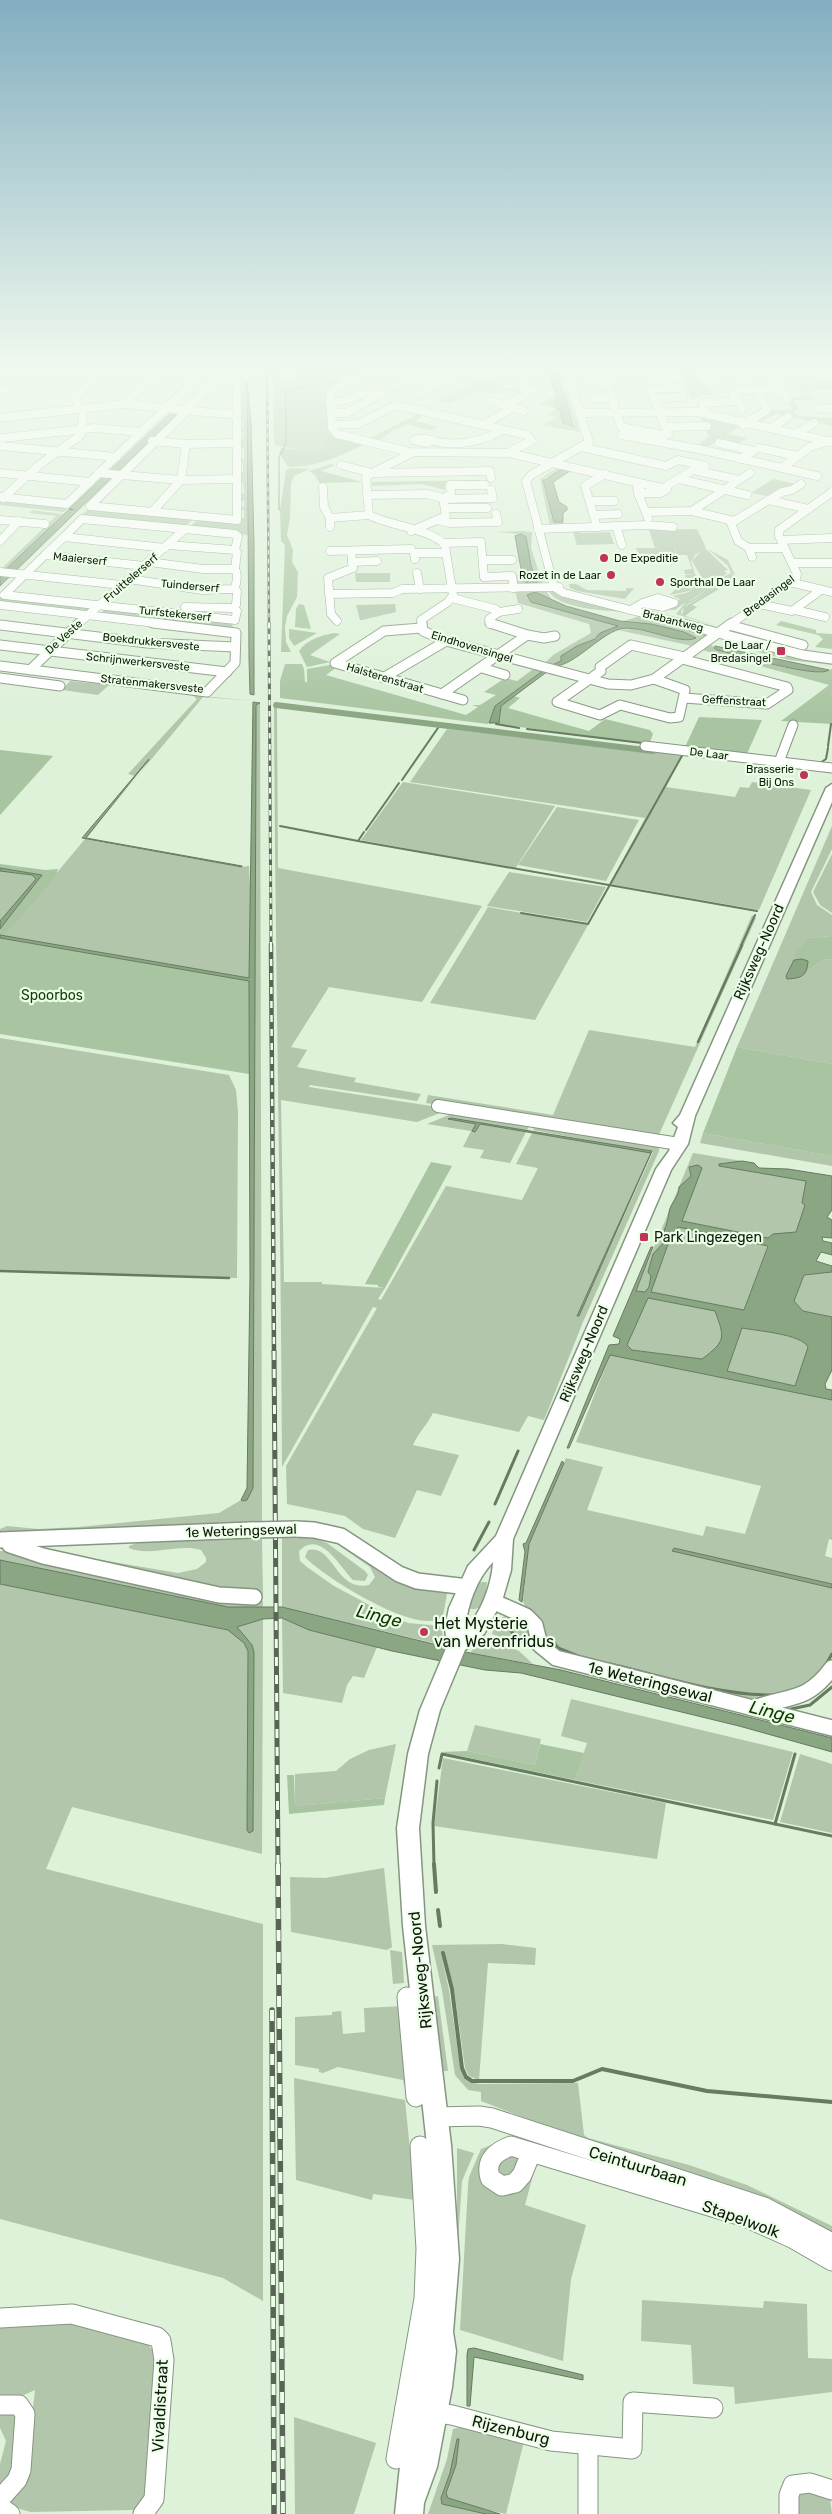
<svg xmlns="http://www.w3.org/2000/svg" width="832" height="2514" viewBox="0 0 832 2514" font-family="Rubik,sans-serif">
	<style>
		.green { fill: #b1c6ab }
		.forest { fill: #a8c4a0 }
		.water { fill: #8ba683; stroke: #667b60; fill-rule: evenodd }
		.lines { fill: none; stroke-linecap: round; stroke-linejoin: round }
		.stream-far4 { stroke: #667b60; stroke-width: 1 }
		.stream-far3 { stroke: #667b60; stroke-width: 2 }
		.stream-far2 { stroke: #667b60; stroke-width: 2.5 }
		.stream-far1 { stroke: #667b60; stroke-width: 3 }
		.stream { stroke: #667b60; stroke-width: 4 }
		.canal { stroke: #8ba683; stroke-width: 6 }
		.ferry { stroke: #103502; stroke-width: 1; stroke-dasharray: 4 3; stroke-linecap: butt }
		.minor-far4-casing { stroke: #859680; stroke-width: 9 }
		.minor-far3-casing { stroke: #859680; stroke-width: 11 }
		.minor-far2-casing { stroke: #859680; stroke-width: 14 }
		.minor-far1-casing { stroke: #859680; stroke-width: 18 }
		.minor-casing { stroke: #859680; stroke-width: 21 }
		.major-casing { stroke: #859680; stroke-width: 3 }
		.minor-far4 { stroke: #fff; stroke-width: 8 }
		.minor-far3 { stroke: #fff; stroke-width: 9 }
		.minor-far2 { stroke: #fff; stroke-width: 12 }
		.minor-far1 { stroke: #fff; stroke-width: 15 }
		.minor { stroke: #fff; stroke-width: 19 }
		.major { fill: #fff; fill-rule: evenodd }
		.rail-far4-casing { stroke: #5a6456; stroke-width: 2.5 }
		.rail-far3-casing { stroke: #5a6456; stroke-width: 3 }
		.rail-far2-casing { stroke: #5a6456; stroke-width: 4.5 }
		.rail-far1-casing { stroke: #5a6456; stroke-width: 5 }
		.rail-casing { stroke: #5a6456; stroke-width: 5.5 }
		.rail-far4 { stroke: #ebffe6; stroke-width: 1; stroke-dasharray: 4.5; stroke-linecap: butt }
		.rail-far3 { stroke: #ebffe6; stroke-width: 2; stroke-dasharray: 5.5; stroke-linecap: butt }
		.rail-far2 { stroke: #ebffe6; stroke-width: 2.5; stroke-dasharray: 7; stroke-linecap: butt }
		.rail-far1 { stroke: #ebffe6; stroke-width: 3; stroke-dasharray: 9; stroke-linecap: butt }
		.rail { stroke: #ebffe6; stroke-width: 4; stroke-dasharray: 11; stroke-linecap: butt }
		.minor-bridge-casing { stroke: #859680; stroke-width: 18; stroke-linecap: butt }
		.minor-bridge { stroke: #fff; stroke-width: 15 }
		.poi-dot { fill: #c2335b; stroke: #ebffe6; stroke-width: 2 }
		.labels { text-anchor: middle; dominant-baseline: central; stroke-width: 4.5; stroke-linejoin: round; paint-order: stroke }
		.far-poi-label { font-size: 11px; fill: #10160e; stroke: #ebffe6; text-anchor: end }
		.far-street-label { font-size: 11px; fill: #10160e; stroke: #ebffe6 }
		.street-label { font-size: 14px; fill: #10160e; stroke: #ebffe6 }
		.park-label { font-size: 14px; fill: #163b07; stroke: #ebffe6 }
		.poi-label { font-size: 14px; fill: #10160e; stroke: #ebffe6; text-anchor: start }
		.near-poi-label { font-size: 16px; fill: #10160e; stroke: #ebffe6; text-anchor: start }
		.near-street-label { font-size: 16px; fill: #10160e; stroke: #ebffe6 }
		.near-water-label { font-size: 18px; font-style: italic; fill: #103502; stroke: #ebffe6 }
	</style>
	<rect width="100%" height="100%" fill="#def1d9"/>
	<g class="green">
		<polygon points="279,370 280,381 285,381 285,378 296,378 296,370 343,381 330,388 335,434 323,455 274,445 273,373"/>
		<polygon points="304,370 367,370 346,380"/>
		<polygon points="681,370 694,370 700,380 698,381 703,386 708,386 711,395 702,395 693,400 686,389"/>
		<polygon points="243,372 247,379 249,535 187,529 200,518 244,518 244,510 240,510 240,507 244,507 244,501 239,500 242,497 240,493 244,493 243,482 239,482 239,473 243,472 243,463 239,463 239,459 244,459 244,449 239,449 239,439 243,439 243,432 239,432 239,429 243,428 243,421 239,421 239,392 243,391 243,379 239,379 243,378"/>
		<polygon points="813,375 829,381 832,389 809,391 812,398 817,400 794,401 799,409 794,410 798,416 832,418 832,426 776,414 762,422 772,425 770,426 752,420 769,410 792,410 786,399 802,396 797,383 817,382"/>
		<polygon points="471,380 498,380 504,388 526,390 522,393 504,390 496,394 481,391 449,403 436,401 468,386 465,385 472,381"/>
		<path d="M563 391H566L580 432 542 425 556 417 546 415 556 409 540 404 556 395 554 403C562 410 561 420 569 427L575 425Z"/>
		<polygon points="418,414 424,414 416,421 438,427 431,430 408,425 409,424 393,430 377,442 366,440"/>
		<polygon points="700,417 743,424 727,434 747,438 734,446 715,442 703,450 694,448 709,436"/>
		<polygon points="561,465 563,468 545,478 543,483 554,522 563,522 565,526 550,526 540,479"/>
		<polygon points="773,479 797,484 767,496 751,493"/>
		<polygon points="480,480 481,484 445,484 445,490 422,484 372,486 372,482"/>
		<polygon points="0,499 70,506 64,512 0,505"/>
		<polygon points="89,509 196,517 183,528 77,518"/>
		<polygon points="32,510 63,514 5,571 0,570 56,516 30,513"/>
		<path d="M697 529 706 548 703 550 706 549 728 570 724 571 727 573 710 586H703L709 588 688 602C705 594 715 579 731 573L728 566 708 549 728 560 734 573H737L731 575 704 596 686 605 681 611 682 616 676 614 686 602 675 610 655 609H668L680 599 673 596 689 592 696 585 701 586 699 584 703 580 692 561 701 551 695 555 691 562 695 574 701 581 689 591 670 595 678 586H687L685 575 694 574H685L684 570 692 569 687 555H677L674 547 676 555 639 556 636 548H655L649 530Z"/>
		<polygon points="568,530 584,533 610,532 614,544 577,545 573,532"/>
		<polygon points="523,531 532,532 531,548 543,585 518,586 516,576 514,575 522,575 523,580 531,566 526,537 512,533 493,532"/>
		<polygon points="355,573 390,573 390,582 356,582"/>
		<polygon points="569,584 576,584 587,590 626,591 626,588 634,588 625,599 577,591 570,588"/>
		<polygon points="545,589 552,600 538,593 530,600 618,626 600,633 599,636 561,658 561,661 550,666 544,664 553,655 591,633 589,624 518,603 515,590"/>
		<path d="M548 589 626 612C609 611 554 609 548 589Z"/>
		<polygon points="0,596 95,607 88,614 0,605"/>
		<polygon points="395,604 396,612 362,620 360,620 356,605"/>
		<polygon points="107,608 233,621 232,630 98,615"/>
		<polygon points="640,616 708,634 692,646 618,630 634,629 679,638 646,624 624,621"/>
		<polygon points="728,640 832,661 832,665 789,660 735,646"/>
		<polygon points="70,681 109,685 98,695 62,690"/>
		<polygon points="192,695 253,701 203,697 86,838 151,760 135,776 128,774 197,699"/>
		<polygon points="260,703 262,1526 0,1536 0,1529 7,1526 38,1529 79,1527 219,1513 241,1500 246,1501 253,1488 256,744 256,705"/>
		<path d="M277 705 278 868 482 906 422 1002 329 987 291 1047 307 1050 297 1067 356 1078 354 1082 421 1094 417 1101 310 1085 309 1087 450 1109 417 1122 281 1100 284 1282H322V1284L385 1288 378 1299 381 1300 446 1186 522 1200 538 1168 516 1164 532 1133 648 1151 651 1153 579 1316 653 1152 533 1130 535 1125 659 1143V1151L583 1322 544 1420 528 1416 519 1432 433 1413C427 1425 418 1433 413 1445L459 1455 441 1496 417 1490 395 1538 363 1529 345 1516 287 1504 286 1466 377 1308 373 1307 282 1467C281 1213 275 960 274 706Z"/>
		<polygon points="447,729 682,755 666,787 735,797 740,787 749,788 752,782 811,790 759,910 610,884 645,818 410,782"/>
		<polygon points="403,782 555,806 515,869 361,840"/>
		<polygon points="557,807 639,820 606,881 518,865"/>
		<polygon points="832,826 832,849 811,892 817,905 832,915 832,936 810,938 797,959 808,961 808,971 823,960 832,959 832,1064 737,1047"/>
		<polygon points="85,839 241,867 249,866 252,926 249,978 4,936"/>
		<polygon points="832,854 832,913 820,905 813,892"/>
		<polygon points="0,871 32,875 36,879 0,921"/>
		<polygon points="509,872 606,887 587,922 487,906"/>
		<polygon points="488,907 588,925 535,1020 430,1003"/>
		<polygon points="752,915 756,918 657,1139 426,1103 428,1095 553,1115 589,1030 695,1047"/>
		<polygon points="0,1038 229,1075 236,1090 238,1112 237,1278 0,1271"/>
		<polygon points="456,1112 530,1125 527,1130 448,1119 476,1124 475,1131 479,1124 526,1132 510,1163 480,1158 484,1150 463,1147 471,1131 427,1124"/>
		<polygon points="703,1133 832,1156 832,1166 700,1143"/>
		<polygon points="693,1153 742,1161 720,1164 719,1166 806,1181 802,1203 805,1205 796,1233 773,1234 768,1238 681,1221 702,1168 689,1169 691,1176 683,1184 669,1212 668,1226 664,1231 666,1240 653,1254 648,1272 651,1276 649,1287 645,1292 636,1291"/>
		<polygon points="678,1227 768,1245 744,1310 651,1292 667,1247"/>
		<polygon points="832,1272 832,1317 803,1311 794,1301 804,1275"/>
		<path d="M648 1297 716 1311C725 1338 727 1341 702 1359L632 1350 627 1345Z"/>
		<path d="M742 1328C758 1331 800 1334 808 1347L795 1386 727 1371Z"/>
		<path d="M610 1355 832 1400V1540L829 1539 825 1556 832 1558V1584L674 1548 672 1551 832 1588V1653L816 1678 798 1690 764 1698 747 1701 553 1651C541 1638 529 1619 523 1601L529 1544 566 1458 603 1467 587 1510 703 1536 706 1526 745 1534 761 1486 576 1442Z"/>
		<path d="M311 1537 327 1543 365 1571 368 1575 365 1581 353 1580C340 1567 320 1529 299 1551L300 1561 307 1567 334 1586 388 1615 408 1623 441 1626 444 1642 442 1645 282 1607V1538Z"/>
		<path d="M327 1537 448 1588 443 1616C422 1639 322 1576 305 1557L308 1550C334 1544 335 1592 369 1585L375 1577 370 1567Z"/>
		<path d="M262 1538 263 1594 209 1591 60 1553 178 1573 197 1569 206 1562V1558L201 1550C178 1543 151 1557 129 1548V1546L137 1543Z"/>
		<polygon points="0,1551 11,1551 247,1601 263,1601 263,1607 228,1607 0,1560"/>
		<path d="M481 1582H487L486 1594 483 1606C476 1609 473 1611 467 1607L474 1587Z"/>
		<polygon points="0,1584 228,1630 263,1619 262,1854 72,1807 46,1869 263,1924 263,2301 223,2278 0,2219"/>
		<path d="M509 1610C520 1617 532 1629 533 1643L520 1645 492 1634 493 1629Z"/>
		<polygon points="282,1618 310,1630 377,1647 364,1678 353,1676 347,1685 342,1703 283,1693"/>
		<polygon points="487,1638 519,1651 533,1664 470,1653 477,1644"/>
		<polygon points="571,1699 793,1752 773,1820 575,1780 587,1743 561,1736"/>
		<polygon points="475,1725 541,1739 535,1765 467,1751"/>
		<polygon points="396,1744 385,1798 295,1806 295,1774 336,1771 350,1759 369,1750"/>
		<polygon points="800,1754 832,1764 832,1833 780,1822"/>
		<polygon points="443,1758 666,1803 657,1859 434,1826"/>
		<polygon points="384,1868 392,1947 387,1950 291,1932 290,1877 325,1878"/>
		<polygon points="502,1944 536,1948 535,1965 488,1963 479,2080 469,2076 465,2068 454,1989 445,1953 441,1954 449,1990 460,2066 465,2078 470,2082 479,2084 578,2083 584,2135 588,2138 689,2165 747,2185 832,2226 832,2236 481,2101 481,2092 468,2090 455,2075 442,1990 432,1945"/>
		<polygon points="390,1950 402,1952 404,1983 393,1984"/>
		<polygon points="438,1996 448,2071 443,2071 433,1997"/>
		<polygon points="404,2006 406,2086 404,2085 403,2080 338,2067 323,2073 319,2072 319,2069 295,2065 295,2017 332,2015 332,2012 341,2011 343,2034 365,2032 364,2008"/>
		<polygon points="294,2078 405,2100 415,2200 373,2194 372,2200 296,2180"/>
		<polygon points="494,2144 491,2185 537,2160 525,2205 586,2225 571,2279 563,2361 460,2330 468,2186 469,2177 481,2149"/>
		<polygon points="457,2148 474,2153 462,2181 457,2255"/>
		<polygon points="520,2152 518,2172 507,2181 492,2166 493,2163"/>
		<polygon points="642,2300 763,2308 764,2301 807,2304 808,2358 832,2359 832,2392 735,2404 734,2387 693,2384 691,2345 641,2341"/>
		<polygon points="71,2321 147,2343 156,2355 146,2496 137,2508 133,2510 31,2512 16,2508 10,2501 26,2471 35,2390 15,2399 0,2399 0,2326"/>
		<polygon points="0,2409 17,2414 16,2467 0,2490 0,2464 6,2441 0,2428"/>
		<polygon points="294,2417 376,2443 354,2514 295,2514"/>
		<polygon points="466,2426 524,2441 506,2514 473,2507 448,2498 446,2493 456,2465 458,2450 457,2439 450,2473 441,2498 442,2504 486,2514 428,2514 447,2459 453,2429"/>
		<polygon points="801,2490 830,2499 832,2514 795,2514 796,2493"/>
	</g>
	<g class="forest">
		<path d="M335 434 367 443C340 456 318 467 288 467L279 453 282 448 323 454 325 437Z"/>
		<polygon points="331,464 335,465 321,471 362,482 319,483 316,476 309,471"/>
		<polygon points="291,468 310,469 294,476 291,483 290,517 287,535 293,550 292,562 298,572 297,597 287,616 285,627 286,642 291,652 281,652 285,545 281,541 280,510 286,470"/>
		<polygon points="731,575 735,576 716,588 719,589 692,605 697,607 685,616 717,626 682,616 684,607 704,596"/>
		<polygon points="299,604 304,605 311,629 295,627 296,609"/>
		<polygon points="781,621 816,630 816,633 832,634 832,649 815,647 823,639 818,635 776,625"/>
		<polygon points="289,629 317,633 294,646 289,638"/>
		<path d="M334 633 340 634 310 655 330 662 307 667 299 651C306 640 322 635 334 633Z"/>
		<path d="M710 644 717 650C742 656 811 679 832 669V724L781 721 829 685 702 650Z"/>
		<polygon points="285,664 302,664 304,669 305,682 307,682 307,669 330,665 337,667 326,675 466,715 478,707 472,705 480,705 496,695 484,692 505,678 517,681 536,667 544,670 495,706 488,724 280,698 280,681"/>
		<polygon points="514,696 520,698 508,708 589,731 605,719 650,730 653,734 649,744 497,724 500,721 501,706"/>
		<polygon points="699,717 762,720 746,756 685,747"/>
		<polygon points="0,750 53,756 0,815"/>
		<polygon points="0,864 45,870 58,869 55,877 4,936 0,935 0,929 42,875 0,868"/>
		<polygon points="832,936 832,959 823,960 808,971 807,961 797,959 795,954 810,938"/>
		<polygon points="0,938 249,981 249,1074 0,1034"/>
		<polygon points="737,1047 832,1064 832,1156 703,1133"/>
		<polygon points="431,1162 452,1166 385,1288 378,1287 378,1285 365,1284"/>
		<polygon points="540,1744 584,1753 575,1780 441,1752 467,1751 535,1765"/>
		<polygon points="287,1775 294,1775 295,1806 385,1798 384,1805 289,1814"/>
	</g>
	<g class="water">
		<polygon points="546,370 557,370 574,427 563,423 560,411 554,404 557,397"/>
		<polygon points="247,381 251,421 254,544 254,695 250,694 249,659"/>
		<polygon points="169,414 176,415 0,586 0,575"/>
		<polygon points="563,468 570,471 553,482 559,502 567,507 567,510 563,513 563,522 554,522 543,481"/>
		<path d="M521 534 526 537 531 566 537 582C533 585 527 584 523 580L515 536Z"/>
		<path d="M535 592 566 606 620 621 651 624 684 632 696 638C680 646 641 624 620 629 598 635 571 670 550 666L561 661V656L577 646 595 639 600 633 618 626 531 602 527 595Z"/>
		<path d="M715 646 829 670C818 679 735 654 717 650L714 648Z"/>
		<polygon points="544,670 548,671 501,706 499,723 489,723 495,706"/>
		<polygon points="253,702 260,703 256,705 256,744 253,1488 247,1500 243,1501 241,1500 247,1488 250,1278 249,981 6,939 0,938 0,935 249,978"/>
		<polygon points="149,759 86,838 242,866 242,867 82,838"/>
		<polygon points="0,868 42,875 0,929 0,921 36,879 32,875 0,871"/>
		<path d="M802 959 808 961C807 976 802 978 787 979L786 976 794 960Z"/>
		<polygon points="451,1118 652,1151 579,1316 577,1316 651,1153 480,1124 475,1132 472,1131 476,1124 448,1119"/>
		<path d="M742 1161 754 1163 759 1168 788 1169 832 1176V1210L827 1217 832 1220V1238L822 1237 823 1241 832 1243V1255L821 1252 816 1261 832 1266V1272L804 1275 794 1301 803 1311 832 1317V1370L825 1384 826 1389 832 1390V1400L610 1355 569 1448H567L609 1345 619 1344 620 1339 613 1336 651 1247H653L636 1291 645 1292 649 1287 651 1276 648 1272 653 1254 666 1240 664 1231C667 1224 668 1220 669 1212 671 1202 679 1197 679 1187L691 1176 689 1167 698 1165 702 1168 682 1221 768 1238 773 1234 796 1232 805 1205 802 1203 806 1181 719 1166V1164ZM678 1227 768 1246 744 1310 651 1292 667 1247ZM648 1298 715 1311C725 1338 726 1341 702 1359L632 1350 627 1345ZM742 1328C758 1331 801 1334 808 1347L795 1386 727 1371Z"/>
		<polygon points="562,1461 564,1463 529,1544 522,1602 519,1600 525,1552 523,1544 526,1543"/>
		<polygon points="674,1548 832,1584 832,1588 672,1551"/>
		<polygon points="0,1560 228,1607 282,1607 470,1653 561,1670 832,1738 832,1752 739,1726 521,1673 485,1670 392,1651 309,1630 282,1618 263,1619 237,1627 252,1645 254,1652 253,1831 249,1833 247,1830 248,1651 244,1643 228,1630 0,1584"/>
		<polygon points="474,2348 583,2375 583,2380 474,2357 470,2406 467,2406 467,2355 468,2349"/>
		<polygon points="457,2439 459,2439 456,2465 446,2493 448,2498 500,2514 486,2514 442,2504 441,2498 450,2473"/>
	</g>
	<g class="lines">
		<g class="stream-far4">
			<polyline points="304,373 340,381"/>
			<polyline points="279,510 279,457 286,443 286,391 315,386 318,383 317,378 320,376"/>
		</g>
		<g class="stream-far3">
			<polyline points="496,724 519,728"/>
			<polyline points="527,729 642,743"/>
			<polyline points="828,746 831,724"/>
			<polyline points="820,763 826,759 828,748"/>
			<polyline points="402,780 440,725"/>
			<polyline points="280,826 358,841"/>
			<polyline points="366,830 399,783"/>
			<polyline points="364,832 358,841 757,911"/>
			<polyline points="521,913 588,924 683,754"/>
			<polyline points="741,946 755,915"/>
		</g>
		<g class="stream-far2">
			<polyline points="698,1042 742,945"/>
			<polyline points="0,1271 229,1278"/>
		</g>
		<g class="stream-far1">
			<polyline points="495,1504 518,1451"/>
			<polyline points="474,1550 489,1522"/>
			<path d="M512 1618 508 1625C512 1634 516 1640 526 1641"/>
			<polyline points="547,1638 551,1639 558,1648 578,1656"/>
			<path d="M610 1664C663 1676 718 1695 773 1695"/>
			<polyline points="825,1666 832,1654"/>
			<polyline points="791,1709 810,1705 832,1687"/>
			<polyline points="439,1768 442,1754 832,1836"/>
			<polyline points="775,1824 795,1754"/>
			<polyline points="434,1866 433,1823 437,1781"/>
		</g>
		<g class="stream">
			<polyline points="434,1864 436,1892"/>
			<polyline points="438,1910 440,1926"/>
			<polyline points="443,1953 452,1989 462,2068 466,2077 472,2081 573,2081 602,2069 707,2091 832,2102"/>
		</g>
		<polyline class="canal" points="276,705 653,751"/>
		<polyline class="ferry" points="69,509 75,510"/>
		<g class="minor-far4-casing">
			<g id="minor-far4">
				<polyline points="109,370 159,373 124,404"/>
				<polyline points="371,370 330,391 332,428 337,434 410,452 508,453 644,484 637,488 638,493"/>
				<polyline points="372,370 440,382"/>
				<polyline points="566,370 589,442 531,475 526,481 554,587 564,593 685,624"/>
				<path d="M602 370C611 388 614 408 621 427L663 435"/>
				<polyline points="606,375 646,374"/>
				<polyline points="0,376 8,370"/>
				<polygon points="701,376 724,376 706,379"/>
				<polyline points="724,376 788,377"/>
				<polyline points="418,378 435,370"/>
				<polyline points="649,379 678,379"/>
				<polyline points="582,384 609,384"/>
				<polyline points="394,387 415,377"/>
				<polyline points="0,389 8,390"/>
				<polyline points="777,389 788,399"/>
				<polyline points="419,393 464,371 518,373 523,388 534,390 506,405 524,411"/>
				<polyline points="591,398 611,398"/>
				<polyline points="654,398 683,397"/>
				<polyline points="489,401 506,405"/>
				<path d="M330 403C349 401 364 390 384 392"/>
				<polyline points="818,408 832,409"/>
				<polyline points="742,409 732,391 777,389 772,378"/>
				<polyline points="185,410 216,381 237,380"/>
				<polyline points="331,413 347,413 384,392"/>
				<polyline points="580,413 697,412 832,442"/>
				<polyline points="703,413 703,403 739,401"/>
				<polyline points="0,418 124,404 237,415"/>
				<polyline points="332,425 358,424 394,406 400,406 527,435 532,441 512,450"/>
				<polyline points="483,425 512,408"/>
				<polyline points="743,425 767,410 757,390"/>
				<polyline points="665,427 707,426"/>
				<polyline points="771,428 788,417"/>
				<polyline points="797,433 814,423"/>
				<polyline points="622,435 703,450 817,476"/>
				<polyline points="660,437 668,434 650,389 679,388"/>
				<polyline points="3,438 94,428 141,432"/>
				<path d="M432 440 427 443 414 440C425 436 434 442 445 443 466 445 485 440 503 430"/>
				<polyline points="152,441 186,444 237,443"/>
				<polyline points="719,443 754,451 740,459"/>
				<polyline points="0,446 116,457"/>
				<polyline points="581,447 666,466 678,460 705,466"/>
				<polyline points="759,448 798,456"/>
				<path d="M412 453 372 473 366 477 369 515C387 525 436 530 445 546L453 595 448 602 421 620 422 624"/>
				<polyline points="341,465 372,473 490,471 491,478"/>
				<polyline points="782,468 810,447 830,441"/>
				<polyline points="0,473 90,482"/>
				<polyline points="98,473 181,480 236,479"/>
				<polyline points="679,479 747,495"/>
				<polyline points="644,484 667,489 661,493 638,493 648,518"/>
				<polyline points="323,487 324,507 330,518 330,527"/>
				<polyline points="663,488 693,470 739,480"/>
				<polyline points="367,495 427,494 443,498 451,494 450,485 485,485"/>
				<polyline points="0,497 67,504 198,377 159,373"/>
				<polyline points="3,498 39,465 81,435 83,412 74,397 105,370"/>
				<polyline points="444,499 493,498 491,490"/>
				<polyline points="769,500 808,509"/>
				<polyline points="590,501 614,501"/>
				<polyline points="90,506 237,520 237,372"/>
				<polyline points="90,506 187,411"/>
				<polyline points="446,508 487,508"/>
				<polyline points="692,511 734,521"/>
				<polyline points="152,512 181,480 186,444"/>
				<polyline points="646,512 692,511 750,473"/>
				<polyline points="594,515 618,514"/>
				<polyline points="330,518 369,515"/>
				<polyline points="0,520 45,524"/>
				<polyline points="438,520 450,523 498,522 496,514"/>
				<polyline points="616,526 622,545"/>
				<polyline points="597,527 585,486 605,474"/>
				<polyline points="538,529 647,525 673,527"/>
				<polyline points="411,531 446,516 443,498"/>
				<polyline points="64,537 82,519 235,534 238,536 235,550"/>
				<polyline points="781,540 832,538"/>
				<polyline points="0,541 19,521"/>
				<polyline points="444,543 481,542 484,577 512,576 514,588"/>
				<polyline points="168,545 235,550 237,552 235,569"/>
				<polyline points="749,548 784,548"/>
				<polyline points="330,551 411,549"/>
				<polyline points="45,555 64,537 165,548"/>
				<polyline points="752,557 749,548 738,541 731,523 782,492 792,490 801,484"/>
				<polyline points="415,559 414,553 446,553"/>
				<polyline points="484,560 512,560"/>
				<polyline points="352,562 377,561"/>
				<polyline points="792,563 832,563"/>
				<polyline points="144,566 45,555 4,595 235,620 237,611 233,608"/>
				<polyline points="0,572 122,585"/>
				<polyline points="417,573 420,589"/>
				<path d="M129 579 202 590 234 589C237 584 238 574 235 569H203L149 562"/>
				<polyline points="789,582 832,592"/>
				<polyline points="329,594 393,593 402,589 559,587"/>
				<polyline points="452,598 495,609 499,612 489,619 490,624"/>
				<polygon points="658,598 674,603 663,607 643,603"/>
				<polyline points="759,604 792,611 821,590"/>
				<polyline points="0,605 164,624"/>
				<polyline points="185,607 233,608 236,605 237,591 234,589"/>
				<polyline points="631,610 643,603"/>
				<polyline points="795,610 825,617"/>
				<polyline points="499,612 518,609"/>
				<polyline points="337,621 331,614 328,578 353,568 351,551"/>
				<polyline points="78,624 185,529"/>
				<polyline points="731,624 796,578 797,574 779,536 779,530 832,492"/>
			</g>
		</g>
		<g class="minor-far3-casing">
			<g id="minor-far3">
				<polyline points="422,623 423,631 446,641 608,684 631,685 654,679 732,623"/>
				<polyline points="680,623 803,655 832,659"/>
				<polyline points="0,625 147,643 235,647"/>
				<polyline points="729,625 803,645"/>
				<polyline points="421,628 384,631 335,663 463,700"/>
				<polyline points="527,635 544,638 555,636"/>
				<polyline points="0,645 227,672"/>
				<polyline points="682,659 787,687 788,690 767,704 684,698"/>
				<polyline points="0,666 207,692 235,663 236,633 153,623"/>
				<polyline points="482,668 505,675"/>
				<polyline points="30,670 79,623"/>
				<polyline points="0,678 60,686"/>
				<polyline points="383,678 446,641"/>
				<polyline points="654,679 685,690 679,717 670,718 620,705 600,715 557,702 601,671 600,667 631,645 684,657"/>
				<polyline points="442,694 527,635 490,623"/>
				<polyline points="645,746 832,768"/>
				<polyline points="779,762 793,725"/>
			</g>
		</g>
		<g class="minor-far2-casing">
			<polyline id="minor-far2" points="438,1106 679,1144"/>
		</g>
		<g class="minor-far1-casing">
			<g id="minor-far1">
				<polyline points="296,1529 314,1530 341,1536 399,1574 417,1581 468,1587"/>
				<polyline points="0,1540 250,1530"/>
				<polyline points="10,1540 10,1545 43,1556 219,1595 254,1597"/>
				<polyline points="492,1601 526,1616 535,1625 540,1645 556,1658 832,1728"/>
				<path d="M754 1708C790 1695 807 1702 832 1668"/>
			</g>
		</g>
		<g class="minor-casing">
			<g id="minor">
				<polyline points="407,1997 416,2097"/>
				<polyline points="436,2117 479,2116 492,2118 764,2207 832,2243"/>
				<path d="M531 2153 522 2175 515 2183 502 2186 490 2178C485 2160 495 2152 511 2146L745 2217 792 2238 832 2261"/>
				<polyline points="0,2318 72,2314 157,2337 161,2341 164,2360 154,2499 143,2514"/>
				<polyline points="0,2405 19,2405 25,2414 21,2470 17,2480 0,2499"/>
				<polyline points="405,2408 452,2415 551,2441 632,2449 633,2402 713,2408"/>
				<polyline points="588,2446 588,2514"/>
				<polyline points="396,2459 424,2299 426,2249 420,2146"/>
				<polyline points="0,2507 10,2514"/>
				<polyline points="789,2514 789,2495 793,2485 810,2483 832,2490"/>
			</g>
		</g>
		<g class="major-casing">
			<path id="major" d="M832 784V802L695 1116 688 1144 671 1170 513 1539 511 1570 502 1601 484 1634 465 1650 440 1710 428 1754 419 1828 425 1926 451 2145 459 2259 453 2332 456 2351 452 2387 437 2467 424 2503 423 2514H395L403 2437 418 2350 427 2330 433 2259 427 2145 403 1926 397 1828 408 1754 420 1710 447 1646 445 1628 449 1608 468 1566 496 1536 656 1169 669 1151 678 1127 673 1123 680 1115 826 788ZM493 1562C492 1583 481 1615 465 1628 468 1604 476 1580 493 1562Z"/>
		</g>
		<use href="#minor-far4" class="minor-far4"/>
		<use href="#minor-far3" class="minor-far3"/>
		<use href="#minor-far2" class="minor-far2"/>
		<use href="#minor-far1" class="minor-far1"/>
		<use href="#minor" class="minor"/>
		<use href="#major" class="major"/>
		<g class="rail-far4-casing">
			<polyline id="rail-far4" points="267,370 269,624"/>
		</g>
		<g class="rail-far3-casing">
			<polyline id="rail-far3" points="269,623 271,946"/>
		</g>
		<g class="rail-far2-casing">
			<polyline id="rail-far2" points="271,945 274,1352"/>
		</g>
		<g class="rail-far1-casing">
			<polyline id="rail-far1" points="274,1351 278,1866"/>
		</g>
		<g class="rail-casing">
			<g id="rail">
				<polyline points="278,1864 283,2514"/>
				<polyline points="272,2010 274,2514"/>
			</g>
		</g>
		<use href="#rail-far4" class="rail-far4"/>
		<use href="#rail-far3" class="rail-far3"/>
		<use href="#rail-far2" class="rail-far2"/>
		<use href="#rail-far1" class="rail-far1"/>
		<use href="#rail" class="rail"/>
		<g class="minor-bridge-casing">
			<polyline id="minor-bridge" points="250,1530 296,1529"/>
		</g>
		<use href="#minor-bridge" class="minor-bridge"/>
	</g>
	<linearGradient id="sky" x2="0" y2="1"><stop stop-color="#83aec0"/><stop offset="0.51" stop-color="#f0f9ee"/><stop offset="1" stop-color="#f0f9ee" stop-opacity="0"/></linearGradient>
	<rect width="832" height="722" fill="url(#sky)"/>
	<g class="poi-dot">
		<circle cx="604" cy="558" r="5"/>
		<circle cx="611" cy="575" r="5"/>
		<circle cx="660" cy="582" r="5"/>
		<rect x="776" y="646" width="10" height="10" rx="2.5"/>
		<circle cx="804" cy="775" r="5"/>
		<rect x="639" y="1232" width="10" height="10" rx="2.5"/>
		<circle cx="424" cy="1632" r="5"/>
	</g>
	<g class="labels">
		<g class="far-poi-label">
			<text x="614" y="558" text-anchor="start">De Expeditie</text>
			<text x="601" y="575">Rozet in de Laar</text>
			<text x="670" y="582" text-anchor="start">Sporthal De Laar</text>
			<text x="771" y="645">De Laar /<tspan x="771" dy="13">Bredasingel</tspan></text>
			<text x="794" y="769">Brasserie<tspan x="794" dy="13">Bij Ons</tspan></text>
		</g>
		<g class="far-street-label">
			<text transform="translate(80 559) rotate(6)">Maaierserf</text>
			<text transform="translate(131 578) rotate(-41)">Fruittelerserf</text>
			<text transform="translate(190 586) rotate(5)">Tuinderserf</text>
			<text transform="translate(769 596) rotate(-37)">Bredasingel</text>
			<text transform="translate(175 614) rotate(6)">Turfstekerserf</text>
			<text transform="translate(673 621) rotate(14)">Brabantweg</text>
			<text transform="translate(64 637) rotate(-42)">De Veste</text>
			<text transform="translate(151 642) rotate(6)">Boekdrukkersveste</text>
			<text transform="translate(472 647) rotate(17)">Eindhovensingel</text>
			<text transform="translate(138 662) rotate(6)">Schrijnwerkersveste</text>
			<text transform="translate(385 678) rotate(17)">Halsterenstraat</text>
			<text transform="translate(152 684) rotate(6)">Stratenmakersveste</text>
			<text transform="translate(734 701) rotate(3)">Geffenstraat</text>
			<text transform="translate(709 754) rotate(7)">De Laar</text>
		</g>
		<g class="street-label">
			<text transform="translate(759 952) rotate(-66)">Rijksweg-Noord</text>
			<text transform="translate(584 1354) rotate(-67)">Rijksweg-Noord</text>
			<text transform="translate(241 1531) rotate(-2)">1e Weteringsewal</text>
		</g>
		<g class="park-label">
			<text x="52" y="995">Spoorbos</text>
		</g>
		<g class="poi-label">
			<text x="654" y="1237">Park Lingezegen</text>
		</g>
		<g class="near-poi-label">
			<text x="434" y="1623">Het Mysterie<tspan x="434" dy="18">van Werenfridus</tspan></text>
		</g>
		<g class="near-street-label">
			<text transform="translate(650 1682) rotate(14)">1e Weteringsewal</text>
			<text transform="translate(420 1970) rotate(-96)">Rijksweg-Noord</text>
			<text transform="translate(638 2166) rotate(17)">Ceintuurbaan</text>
			<text transform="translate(741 2219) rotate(20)">Stapelwolk</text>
			<text transform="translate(160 2406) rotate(-87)">Vivaldistraat</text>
			<text transform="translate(511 2430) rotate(14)">Rijzenburg</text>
		</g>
		<g class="near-water-label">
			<text transform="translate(379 1616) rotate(14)">Linge</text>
			<text transform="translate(772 1712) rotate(14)">Linge</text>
		</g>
	</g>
</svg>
